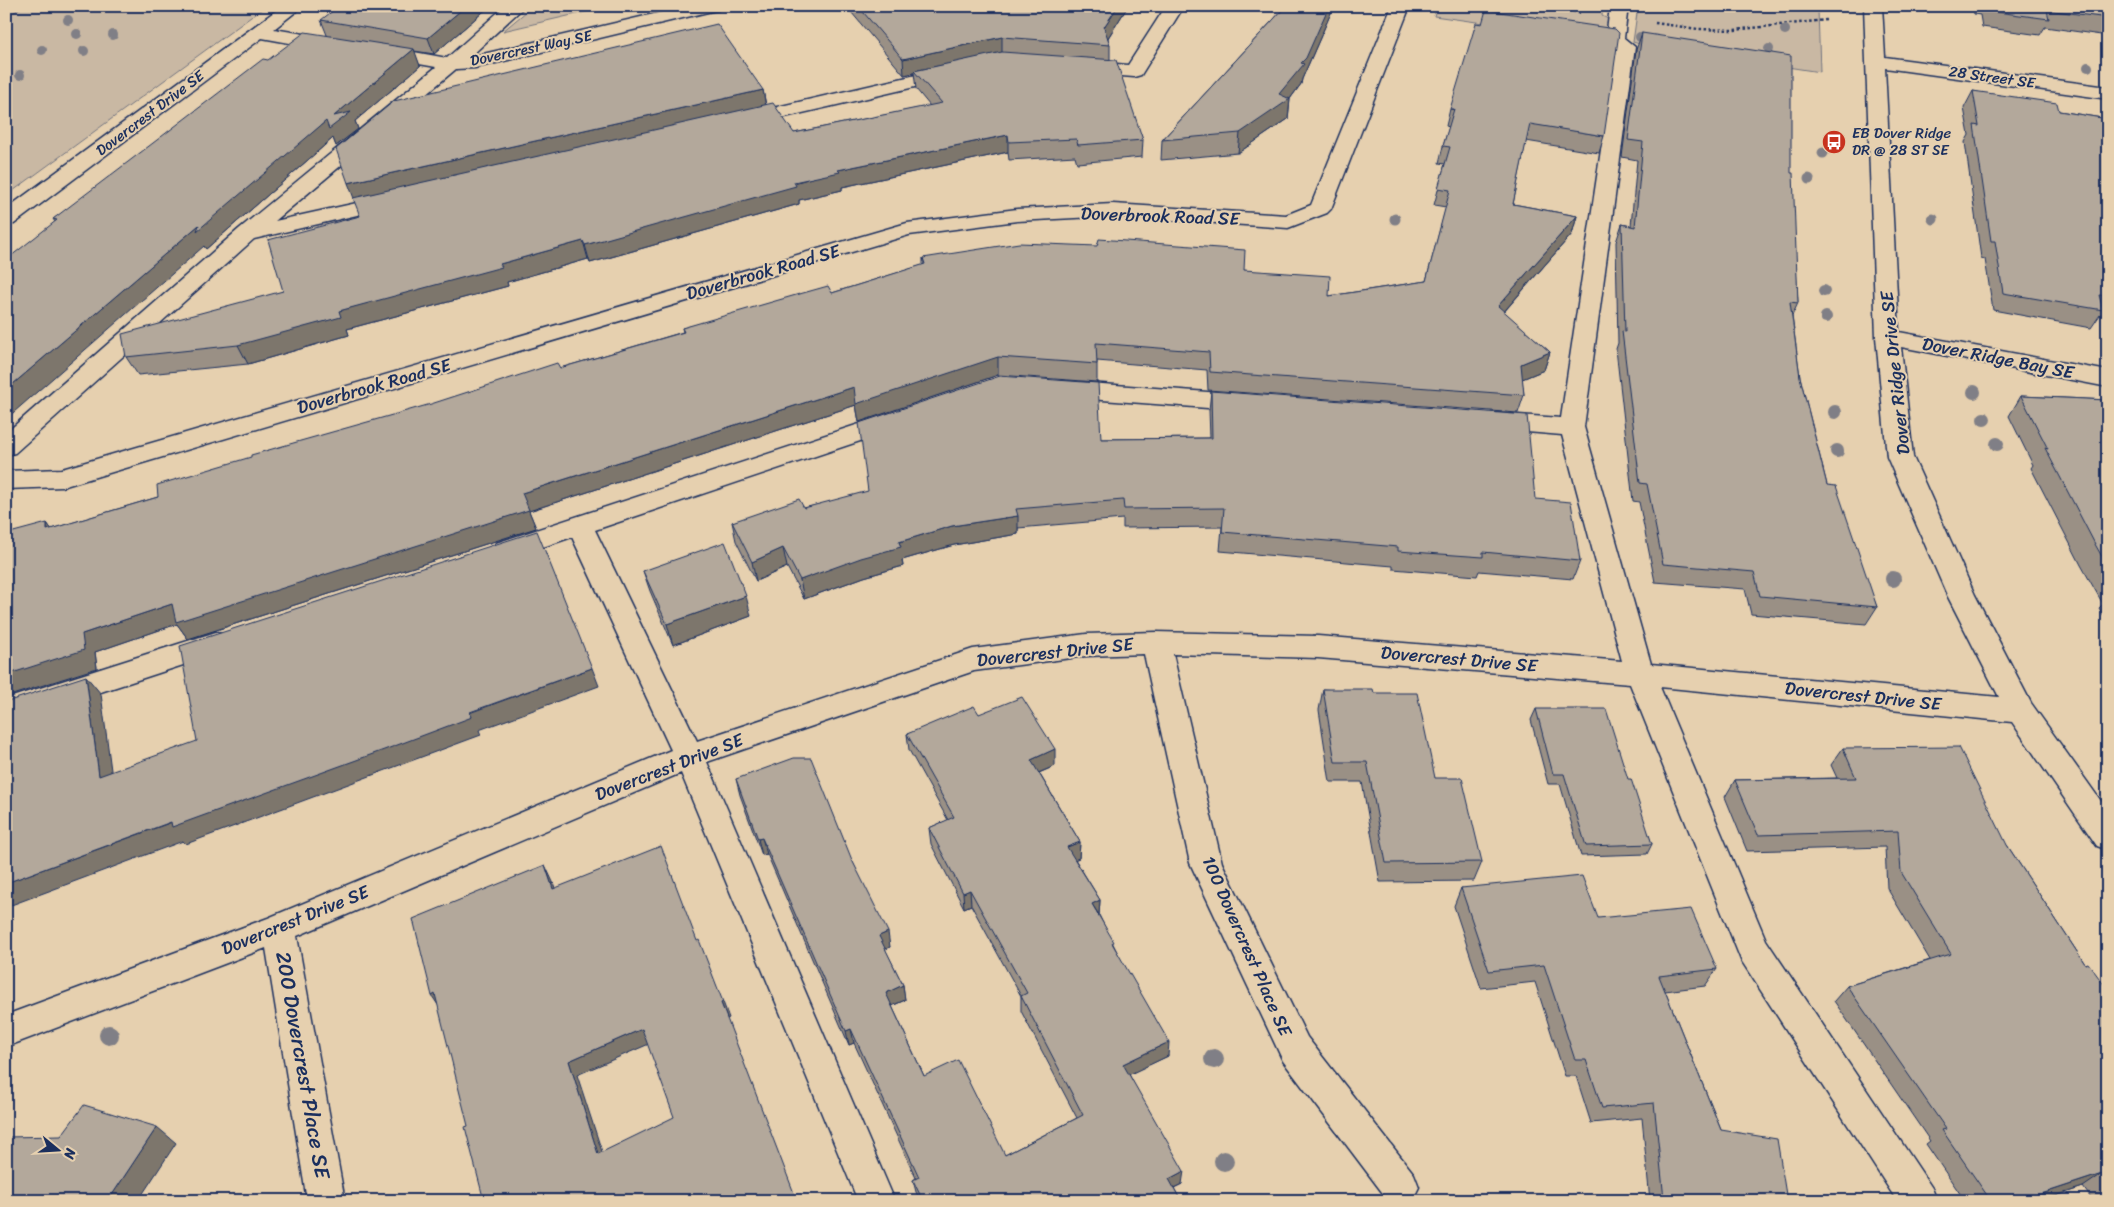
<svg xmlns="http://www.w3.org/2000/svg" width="2114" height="1207" viewBox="0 0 2114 1207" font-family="Sriracha,sans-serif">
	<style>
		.green { fill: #c9b8a3; stroke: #727480 }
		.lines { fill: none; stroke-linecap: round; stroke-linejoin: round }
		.minor-casing { stroke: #1b2f5e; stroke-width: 3 }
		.path { stroke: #1b2f5e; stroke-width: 2.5; stroke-dasharray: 2.5 2.5; stroke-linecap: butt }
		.minor { fill: #e6d0af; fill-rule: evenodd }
		.tree { fill: #807f86 }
		.wall { fill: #9a9085; stroke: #1b2f5e }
		.shaded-wall { fill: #7d766c; stroke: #1b2f5e }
		.building { fill: #b3a89b; stroke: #1b2f5e; fill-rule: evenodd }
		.labels { text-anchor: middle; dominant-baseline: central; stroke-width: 4; stroke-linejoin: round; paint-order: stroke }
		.far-street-label { font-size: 15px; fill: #1b2f5e; stroke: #e6d0af }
		.far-poi-label { font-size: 15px; fill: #1b2f5e; stroke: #e6d0af; text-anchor: start }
		.street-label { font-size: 18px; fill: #1b2f5e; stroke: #e6d0af }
		.near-street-label { font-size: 21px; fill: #1b2f5e; stroke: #e6d0af }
	</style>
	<rect width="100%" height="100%" fill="#e6d0af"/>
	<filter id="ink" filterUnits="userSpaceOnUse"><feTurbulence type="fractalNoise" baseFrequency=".02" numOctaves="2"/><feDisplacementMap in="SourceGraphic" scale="10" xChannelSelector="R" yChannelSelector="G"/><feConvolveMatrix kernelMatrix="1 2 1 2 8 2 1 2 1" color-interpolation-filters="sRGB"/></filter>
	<g filter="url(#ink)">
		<g class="green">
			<polygon points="24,6 266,6 6,196 6,17"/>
			<polygon points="533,6 611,6 503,31"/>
			<polygon points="1437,6 1603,6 1602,16 1608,19 1604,40 1434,16"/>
			<polygon points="1638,6 1795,6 1818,9 1820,72 1643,45 1633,42"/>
		</g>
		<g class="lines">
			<g class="minor-casing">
				<g id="minor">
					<polygon points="282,6 303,6 274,29 334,39 341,41 343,45 341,49 334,51 262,38 14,224 6,225 6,209"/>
					<polygon points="505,6 525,6 470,57 688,6 721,6 718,10 712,11 475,68 456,69 275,221 393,195 400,197 404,201 400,205 254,239 15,453 6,455 6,433 239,229 436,67 374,56 372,52 374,48 381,46 447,58"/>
					<polygon points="1166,6 1184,6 1141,75 1134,77 1083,73 1076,71 1074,67 1076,63 1083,61 1128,65"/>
					<polygon points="1392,6 1410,6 1331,209 1327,213 1288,228 1113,216 1017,221 909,235 62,487 6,489 6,471 62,469 907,223 1017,209 1113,204 1286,215 1311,205"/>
					<polygon points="1610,6 1628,6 1624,38 1635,47 1584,427 1651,664 1999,697 1947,595 1887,457 1876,337 1864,6 1882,6 1885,57 2108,87 2108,99 1885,68 1899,332 2108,371 2108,387 1901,347 1913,457 1975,595 2031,703 2108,811 2108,850 2097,846 2012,722 1660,687 1766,940 1932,1188 1937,1201 1897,1201 1741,960 1630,684 1318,658 1173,654 1222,863 1307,1037 1414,1174 1419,1187 1412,1201 1388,1200 1283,1061 1190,863 1144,654 1086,656 974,671 707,762 895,1201 858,1201 681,773 297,936 345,1201 307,1201 266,948 6,1047 6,1015 268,918 671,750 572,537 505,560 496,557 492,550 496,543 896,412 905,414 908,420 905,426 595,530 697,741 973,649 1086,634 1156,632 1318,636 1622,661 1562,435 1492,429 1483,427 1480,421 1483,415 1492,413 1561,418 1616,49 1606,40"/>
					<polygon points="951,67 958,69 960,73 958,77 742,127 735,125 732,121 735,117 742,115"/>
					<polygon points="1063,381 1247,395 1256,397 1259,403 1256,409 1247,411 1063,397 1054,395 1051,389 1054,383"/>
					<polygon points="216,632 226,635 230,643 226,651 6,723 6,699"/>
				</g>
			</g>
			<g class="path">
				<polyline points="1538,6 1582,13"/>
				<polyline points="1655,23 1698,29 1734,30 1826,20"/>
			</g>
			<use href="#minor" class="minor"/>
		</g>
		<g class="tree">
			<circle cx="68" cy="20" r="5"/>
			<circle cx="1785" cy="30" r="5"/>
			<circle cx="77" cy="34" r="5"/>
			<circle cx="113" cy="35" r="5"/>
			<circle cx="1640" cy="37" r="5"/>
			<circle cx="1769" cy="49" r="5"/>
			<circle cx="42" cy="50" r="5"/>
			<circle cx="84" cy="51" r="5"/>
			<circle cx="2088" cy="67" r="5"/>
			<circle cx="20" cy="75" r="5"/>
			<circle cx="1823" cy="153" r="5.5"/>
			<circle cx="1809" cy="179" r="5.5"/>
			<circle cx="1395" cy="219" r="5.5"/>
			<circle cx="1933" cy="219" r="5.5"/>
			<circle cx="1824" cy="291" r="6"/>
			<circle cx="1826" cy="317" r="6"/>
			<circle cx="1974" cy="392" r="7"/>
			<circle cx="1835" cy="412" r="7"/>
			<circle cx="1984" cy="419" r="7"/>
			<circle cx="1997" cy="444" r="7"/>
			<circle cx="1837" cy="451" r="7"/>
			<circle cx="1893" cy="579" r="8"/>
			<circle cx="109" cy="1035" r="10"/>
			<circle cx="1214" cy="1059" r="10"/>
			<circle cx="1224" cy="1161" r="10"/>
		</g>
		<g class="wall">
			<polygon points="490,6 434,54 414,51 420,66 355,121 358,129 336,146 333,138 206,249 204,246 55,222 53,219 327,35 321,20"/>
			<polygon points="846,6 1128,6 1108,38 1110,45 1110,60 1143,140 1142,157 1077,163 1075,156 1009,160 1008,152 842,187 842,190 799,200 799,204 590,263 588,259 507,282 508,286 347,329 349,335 248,364 138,375 126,357 283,291 360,216 763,90 766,105 794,133 930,106 916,89 914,73 904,75"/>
			<polygon points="1286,6 1334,6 1302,79 1301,84 1290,99 1288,119 1238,153 1161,160 1162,140"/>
			<polygon points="1973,6 2108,6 2108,36 2045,27 2040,35 1982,27 1980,15 1974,14"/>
			<polygon points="1642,33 1791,173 1798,303 1792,316 1800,377 1827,485 1877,607 1866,624 1751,614 1745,589 1655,582 1639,502 1633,501 1616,349 1618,343 1616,242 1622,224 1631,226 1637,160 1622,157 1636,50"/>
			<polygon points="1973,91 2059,111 2108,119 2108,316 2100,315 2091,328 1993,310 1985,259 1981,258 1965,142 1969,135 1964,108"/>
			<polygon points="1450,109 1604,136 1599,153 1526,141 1513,204 1577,216 1572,234 1504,312 1550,352 1544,370 1522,379 1524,395 1518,413 1208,390 1207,370 1097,361 1097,382 998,375 859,422 856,405 529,511 536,528 188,639 177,624 95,652 97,668 47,523 51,529 158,497 560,368 595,358 683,332 682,328 832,293 923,265 923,258 1244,270 1329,296 1426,281 1446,207 1434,205 1445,164 1439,163 1443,146 1449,127 1446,126"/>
			<polygon points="1211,391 1535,499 1580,561 1573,579 1479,571 1477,576 1393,569 1393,566 1220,551 1222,527 1123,528 1123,519 1018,528 1018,534 954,545 902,560 903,566 864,577 804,599 787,567 756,581 736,541 732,522 804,508 1101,439 1210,438 1209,410"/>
			<polygon points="2021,396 2108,400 2108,623 2099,608 2103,604 2081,565 2031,468 2033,465 2009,416"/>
			<polygon points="643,571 751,616 673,645 650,591"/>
			<polygon points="1323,689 1374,693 1435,778 1482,862 1474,881 1380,882 1362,782 1330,782 1319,710"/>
			<polygon points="1536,709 1628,779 1652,844 1647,854 1581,856 1560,784 1548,784 1531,720"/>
			<polygon points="979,714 1055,766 1039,773 1080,842 1079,858 1075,859 1100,900 1099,915 1168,1056 1129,1074 1182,1184 1174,1188 1181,1201 920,1201 916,1192 913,1180 916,1178 854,1043 849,1045 767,854 762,855 740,795 736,779 852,860 890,947 885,949 903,985 905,1000 892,1006 924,1076 1005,1155 1077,1118 1021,1011 1021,996 971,905 964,908 931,844 929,828 948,820 909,750 907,734"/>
			<polygon points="1843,748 2007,845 2085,964 2108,990 2108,1201 2093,1201 2083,1187 2040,1201 1965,1201 1926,1144 1930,1141 1834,1001 1847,986 1930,960 1887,888 1885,847 1747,851 1725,797 1735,780 1837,778 1831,765"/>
			<polygon points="1461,888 1598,918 1717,969 1705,986 1665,991 1721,1130 1787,1201 1650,1201 1642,1118 1591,1123 1576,1076 1565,1076 1535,982 1481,988 1454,906"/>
		</g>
		<g class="shaded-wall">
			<polygon points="466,6 490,6 434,54 428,38"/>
			<polygon points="1118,6 1128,6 1104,44 1104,27"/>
			<polygon points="1329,6 1334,6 1302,79 1301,84 1289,100 1290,99 1288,119 1238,153 1240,133 1279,94 1301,63"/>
			<polygon points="1002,37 1002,53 914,71 914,73 904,75 903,59"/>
			<polygon points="414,49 420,66 355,121 358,129 336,146 333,138 206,249 204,246 6,419 6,390 199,225 326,121 334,116"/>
			<polygon points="763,90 766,107 355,201 348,183"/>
			<polygon points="1008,135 1008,152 842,187 842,190 799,200 799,204 590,263 585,245 838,170"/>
			<polygon points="1577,216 1572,234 1493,324 1498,306"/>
			<polygon points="583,241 588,259 507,282 508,286 347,329 349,335 248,364 238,345 339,311 500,264"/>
			<polygon points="1550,352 1544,370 1515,382 1521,364"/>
			<polygon points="998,357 998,375 859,422 856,405 529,511 536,528 188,639 177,624 95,652 97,668 6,697 6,675 82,634 172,604 522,493 854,387"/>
			<polygon points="1018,516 1018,534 954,545 902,560 903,566 864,577 804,599 800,580 899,542 952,526"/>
			<polygon points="47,523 60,541 47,530"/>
			<polygon points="783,548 787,567 756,581 752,562"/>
			<polygon points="746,596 751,616 673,645 667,624"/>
			<polygon points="592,668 599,686 479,730 481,735 186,844 183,841 6,907 6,883"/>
			<polygon points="86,676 101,694 114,793 99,776"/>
			<polygon points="1055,749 1055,766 1031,776 1031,760"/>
			<polygon points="762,838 767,854 762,855 758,839"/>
			<polygon points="1080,842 1079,858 1067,863 1067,847"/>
			<polygon points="545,865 553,882 561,906 553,889"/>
			<polygon points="970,890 971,905 964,908 963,893"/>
			<polygon points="1100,900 1099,915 1092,904"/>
			<polygon points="888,932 890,947 882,951 879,936"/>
			<polygon points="903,985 905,1000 889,1007 886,993"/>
			<polygon points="435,994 442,1011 432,996"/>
			<polygon points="723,1002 729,1018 727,1019 721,1003"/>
			<polygon points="642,1029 649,1044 577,1075 607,1167 598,1154 569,1061"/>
			<polygon points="851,1029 854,1043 849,1045 846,1031"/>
			<polygon points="1169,1042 1168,1056 1122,1078 1123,1064"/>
			<polygon points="157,1127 176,1143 138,1201 108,1201"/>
			<polygon points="1184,1171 1182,1184 1167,1191 1169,1179"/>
			<polygon points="2102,1174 2083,1187 2040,1201 2020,1201"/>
		</g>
		<g class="building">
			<polygon points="339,6 466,6 428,38 321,20"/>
			<polygon points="858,6 1118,6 1104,27 1110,45 1002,37 903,59"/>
			<polygon points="1286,6 1329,6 1306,58 1301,63 1304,64 1279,94 1290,99 1240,133 1162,140"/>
			<polygon points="1989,6 2108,6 2108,18 2047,10 2049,19 1990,11"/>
			<polygon points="1486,10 1615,29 1619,33 1604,136 1530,124 1513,204 1577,216 1498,306 1550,352 1521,364 1524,395 1210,372 1209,352 1096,343 1097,364 998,357 856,404 854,387 522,493 529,510 176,622 172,604 82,634 84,650 6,675 6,534 47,523 47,530 158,497 157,485 251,457 251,455 431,404 557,363 560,368 595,358 684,332 682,328 796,295 828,286 832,293 925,264 923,258 1019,243 1097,246 1099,239 1245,250 1244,270 1330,276 1329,296 1426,281 1450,190 1438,188 1450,147 1443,146 1454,109 1450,109 1476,23 1482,24"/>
			<polygon points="717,24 763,90 348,183 336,149 394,101"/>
			<polygon points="305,32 414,49 334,116 351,112 329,129 326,121 197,231 199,225 6,390 6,260 57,220 53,219 157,140 263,59 268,60"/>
			<polygon points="1642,33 1791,56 1791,173 1793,173 1798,303 1790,302 1800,377 1827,485 1836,486 1877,607 1760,596 1754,572 1663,564 1647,484 1640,483 1622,331 1625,332 1622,224 1635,227 1643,142 1628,140"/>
			<polygon points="1002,52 1116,60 1143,140 1078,145 1076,139 1009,142 1008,135 838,170 840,172 794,182 796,186 585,245 583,241 500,264 502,267 339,311 341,317 238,345 126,357 122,334 283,291 268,240 360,216 353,198 773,103 794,133 942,103 914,71"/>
			<polygon points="1973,91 2057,103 2059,111 2108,119 2108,296 2099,295 2103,310 2003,293 1995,241 1991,241 1974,125 1979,126"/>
			<polygon points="1000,376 1098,383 1101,439 1212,438 1211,391 1527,415 1535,499 1571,502 1580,561 1483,552 1483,557 1398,551 1398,547 1222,532 1224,508 1124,509 1123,500 1016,509 1018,516 952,526 899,542 901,547 861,558 800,580 783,548 752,562 732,522 799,499 804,508 868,491 859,423"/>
			<polygon points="2021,396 2108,400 2108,567 2096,546 2045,448 2048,449"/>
			<polygon points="537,531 592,668 470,712 472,717 384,750 172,827 171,822 6,883 6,702 86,676 99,776 197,741 180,646"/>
			<polygon points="725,542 746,596 667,624 643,571"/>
			<polygon points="1323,689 1373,689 1374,693 1417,693 1435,778 1462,778 1482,862 1386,863 1367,762 1335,762"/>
			<polygon points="1022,697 1055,749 1031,760 1080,842 1067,847 1100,900 1092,904 1114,942 1112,943 1169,1042 1123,1064 1184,1171 1169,1179 1181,1201 923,1201 913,1180 919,1177 851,1029 846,1031 762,838 758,839 736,779 794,758 811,758 852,860 888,932 879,936 903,985 886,993 924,1076 958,1060 1005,1155 1083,1115 1021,996 1027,993 970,890 963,893 929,828 954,817 907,734 974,706 979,714"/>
			<polygon points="1536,709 1606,709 1628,779 1631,779 1652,844 1586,846 1564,774 1553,774"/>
			<polygon points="1959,747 2007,845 2085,964 2088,963 2108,990 2108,1182 2102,1174 2020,1201 1991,1201 1942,1130 1946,1129 1847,986 1951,954 1901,872 1898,831 1758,835 1735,780 1856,778 1843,748"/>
			<path d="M661 846 697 941 699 940 723 1002 721 1003 797 1201H484L465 1127 468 1126 435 994 432 996 413 919 545 865 553 889ZM642 1029 674 1117 598 1154 569 1061Z"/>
			<polygon points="1582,876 1598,918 1691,909 1717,969 1659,976 1721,1130 1777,1139 1787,1201 1677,1201 1664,1199 1654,1103 1602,1108 1586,1060 1575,1060 1544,965 1489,971 1461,888"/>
			<polygon points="84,1105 157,1127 108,1201 6,1201 6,1137 61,1136"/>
		</g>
	</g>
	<defs>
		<g id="bus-disc" transform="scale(1.25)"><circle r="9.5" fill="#c8321e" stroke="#e6d0af"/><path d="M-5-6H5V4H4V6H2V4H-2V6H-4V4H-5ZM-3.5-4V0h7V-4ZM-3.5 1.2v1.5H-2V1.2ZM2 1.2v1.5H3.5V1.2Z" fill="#fff"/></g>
	</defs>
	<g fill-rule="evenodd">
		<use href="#bus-disc" x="1834" y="142"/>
	</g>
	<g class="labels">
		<g class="far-street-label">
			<text transform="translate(531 48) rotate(-12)">Dovercrest Way SE</text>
			<text transform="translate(1992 77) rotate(8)">28 Street SE</text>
			<text transform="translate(150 113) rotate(-37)">Dovercrest Drive SE</text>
		</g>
		<g class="far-poi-label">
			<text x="1852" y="133">EB Dover Ridge<tspan x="1852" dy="17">DR @ 28 ST SE</tspan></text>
		</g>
		<g class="street-label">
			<text transform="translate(1160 216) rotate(2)">Doverbrook Road SE</text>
			<text transform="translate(763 272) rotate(-16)">Doverbrook Road SE</text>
			<text transform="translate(1998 358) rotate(11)">Dover Ridge Bay SE</text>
			<text transform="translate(1895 373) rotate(-96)">Dover Ridge Drive SE</text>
			<text transform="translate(374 386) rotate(-16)">Doverbrook Road SE</text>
			<text transform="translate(1055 652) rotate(-6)">Dovercrest Drive SE</text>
			<text transform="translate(1459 659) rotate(5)">Dovercrest Drive SE</text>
			<text transform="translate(1863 696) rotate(6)">Dovercrest Drive SE</text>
			<text transform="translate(669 767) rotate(-21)">Dovercrest Drive SE</text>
			<text transform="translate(295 920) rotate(-22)">Dovercrest Drive SE</text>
			<text transform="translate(1247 946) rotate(66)">100 Dovercrest Place SE</text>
		</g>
		<g class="near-street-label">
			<text transform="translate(303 1065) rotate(80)">200 Dovercrest Place SE</text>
		</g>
	</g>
	<rect width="2114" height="1207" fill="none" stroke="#e6d0af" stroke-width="25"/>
	<rect x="12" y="12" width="2089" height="1182" fill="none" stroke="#1b2f5e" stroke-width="2" filter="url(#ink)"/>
	<g transform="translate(58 1150) rotate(108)" stroke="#e6d0af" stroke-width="4" paint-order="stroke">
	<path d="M0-4L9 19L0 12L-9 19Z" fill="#1b2f5e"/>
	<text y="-8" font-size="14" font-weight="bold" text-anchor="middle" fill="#1b2f5e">N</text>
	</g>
</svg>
